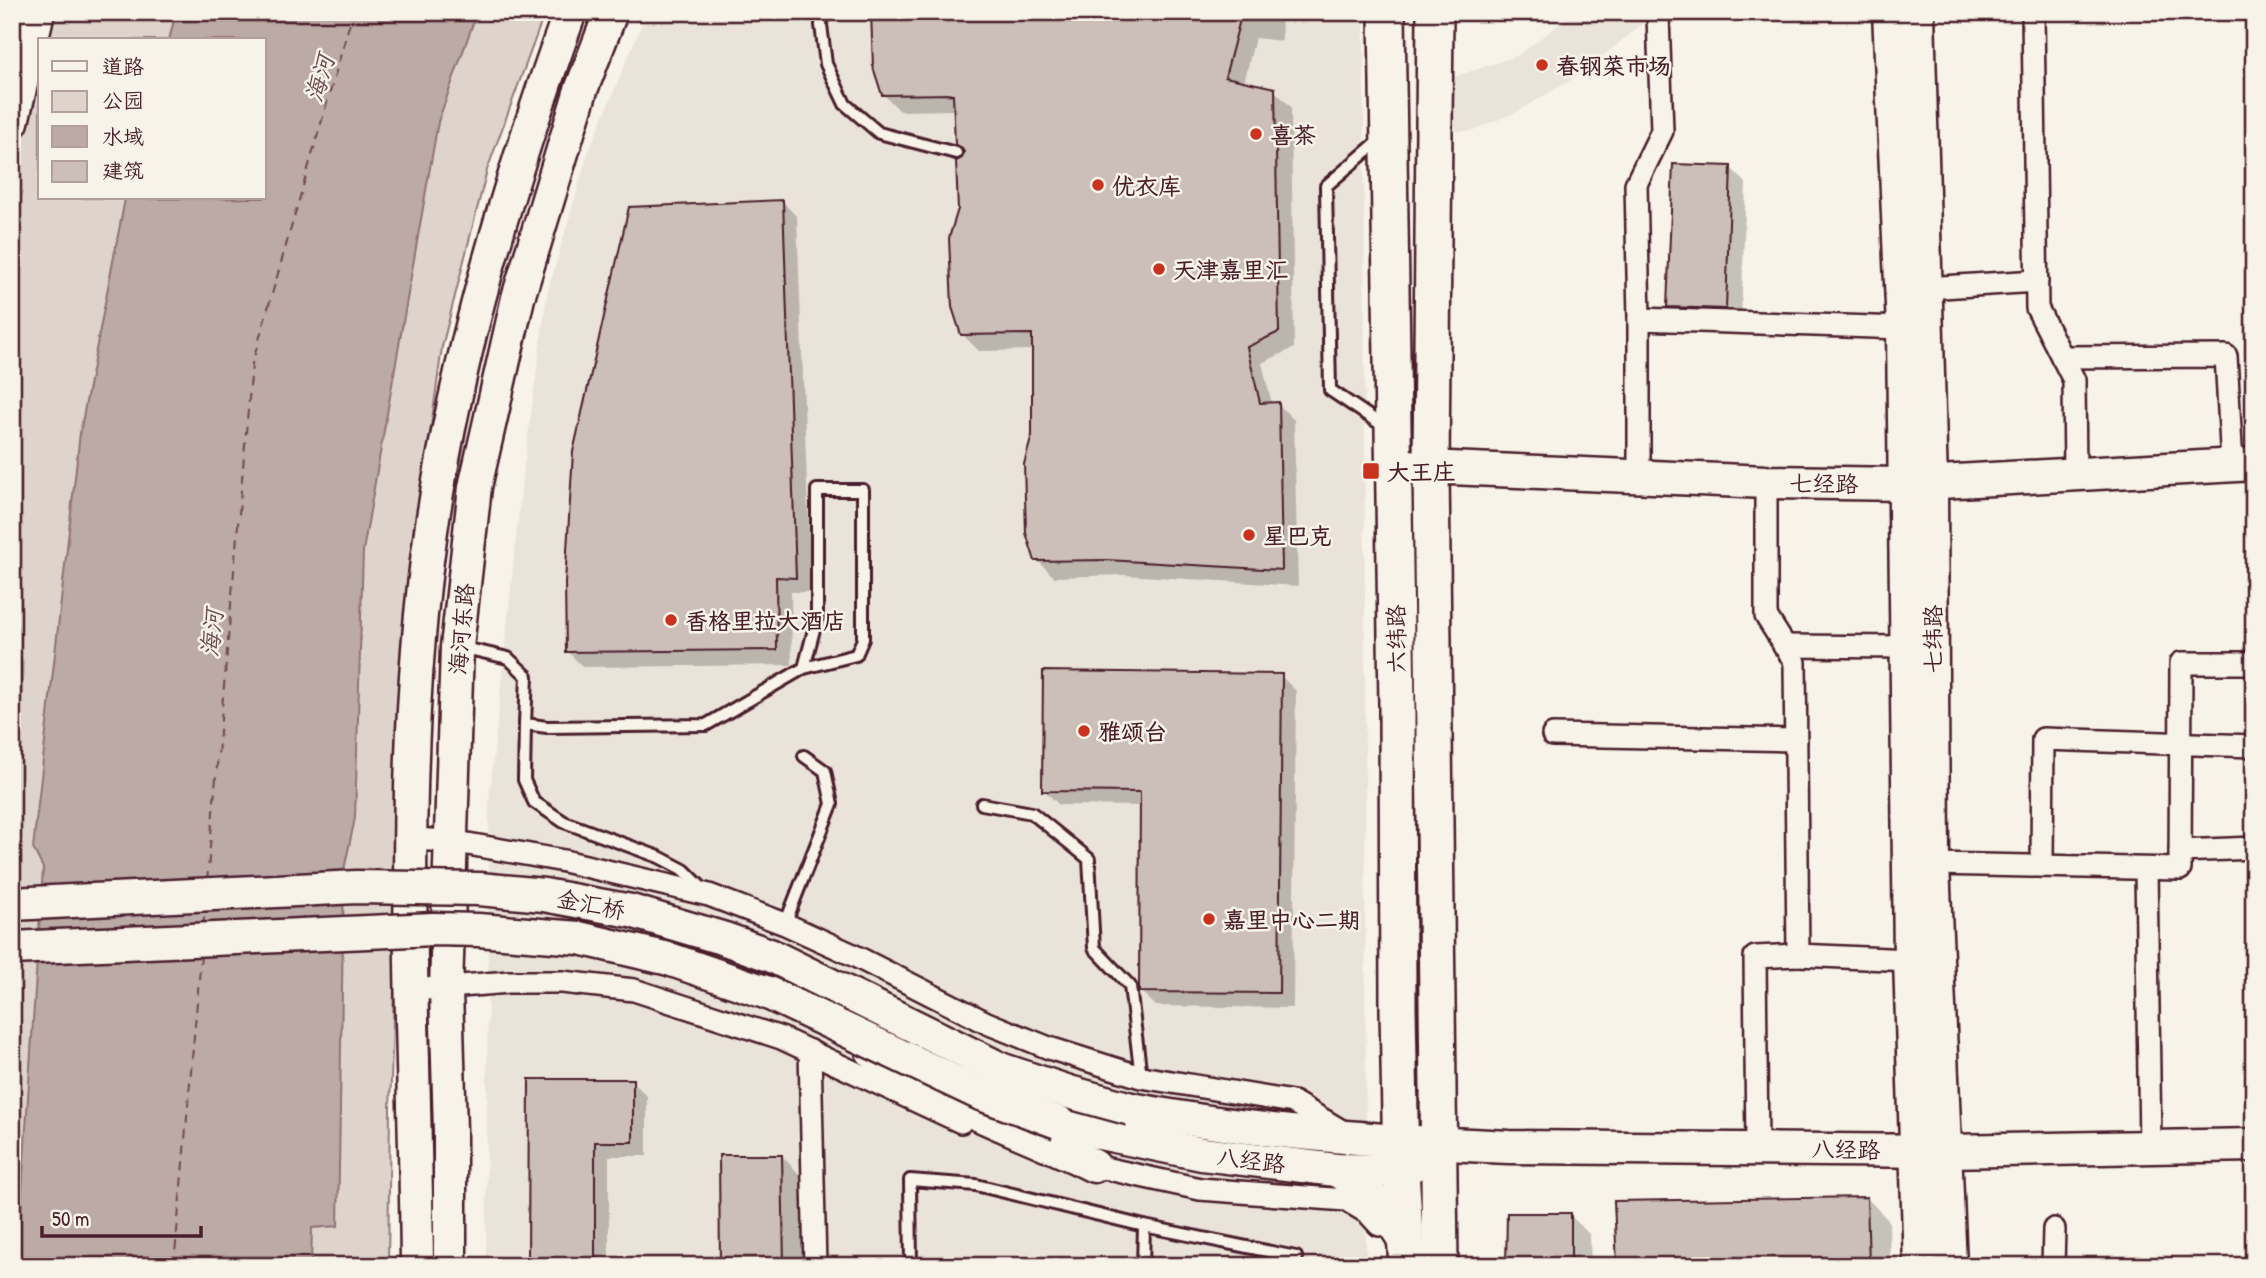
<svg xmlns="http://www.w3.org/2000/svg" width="2266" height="1278" viewBox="0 0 2266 1278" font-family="'Patrick Hand','LXGW WenKai TC',sans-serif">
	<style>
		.built { fill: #eae3da }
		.green { fill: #ded4cc; stroke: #947a7c; stroke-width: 2 }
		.water { fill: #bcaaa7; stroke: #8e7275; stroke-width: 2 }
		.shadow { fill: #0003 }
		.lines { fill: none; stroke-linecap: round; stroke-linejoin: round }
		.ferry { stroke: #6c4950; stroke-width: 2; stroke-dasharray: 9 7; stroke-linecap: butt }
		.building { fill: #ccbfb9; stroke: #4a1f2b; stroke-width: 2 }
		.lane-casing { stroke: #4a1f2b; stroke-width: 16 }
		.street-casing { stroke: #4a1f2b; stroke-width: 26 }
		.secondary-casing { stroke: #4a1f2b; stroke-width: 37 }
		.primary-casing { stroke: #4a1f2b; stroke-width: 40 }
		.lane { stroke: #f7f3e8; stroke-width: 10 }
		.street { stroke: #f7f3e8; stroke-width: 21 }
		.secondary { stroke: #f7f3e8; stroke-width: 32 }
		.primary { stroke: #f7f3e8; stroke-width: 35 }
		.secondary-bridge-casing { stroke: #4a1f2b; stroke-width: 37; stroke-linecap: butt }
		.secondary-bridge { stroke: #f7f3e8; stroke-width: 32 }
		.poi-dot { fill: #c8321e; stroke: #f7f3e8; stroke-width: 2.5 }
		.labels { text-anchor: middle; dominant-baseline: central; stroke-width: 5; stroke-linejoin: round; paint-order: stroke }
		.poi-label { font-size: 23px; font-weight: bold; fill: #4a1f2b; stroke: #f7f3e8; text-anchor: start }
		.street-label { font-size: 23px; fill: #4a1f2b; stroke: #f7f3e8 }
		.water-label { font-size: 24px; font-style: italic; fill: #6c4950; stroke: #f7f3e8 }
	</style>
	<rect width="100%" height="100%" fill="#f7f3e8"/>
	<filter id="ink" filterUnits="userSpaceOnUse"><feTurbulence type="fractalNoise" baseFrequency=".0143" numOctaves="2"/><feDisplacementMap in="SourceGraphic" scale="14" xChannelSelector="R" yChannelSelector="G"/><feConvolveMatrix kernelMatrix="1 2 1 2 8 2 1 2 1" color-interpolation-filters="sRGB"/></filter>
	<g filter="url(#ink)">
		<g class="built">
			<polygon points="647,12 1364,12 1366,1266 486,1266 489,801 522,481 547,294 588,153"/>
			<polygon points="1576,12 1657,12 1582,73 1517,112 1470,131 1449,131 1451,78 1517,56"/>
		</g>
		<polygon class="green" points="51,12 545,12 487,170 442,347 407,601 390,1109 388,1266 12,1266 12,184 40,46 40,198 264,198 264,40 42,40"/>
		<polygon class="water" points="176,12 477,12 438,122 363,551 355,818 344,870 338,1226 312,1228 311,1266 17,1266 43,868 33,848 80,433 125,199 264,198 264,40 169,40"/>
		<g class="shadow">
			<polygon points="873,12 1281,12 1282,41 1255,38 1244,83 1274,90 1291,107 1294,348 1262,363 1272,404 1278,404 1294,420 1298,586 1125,575 1054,577 1037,560 1034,350 979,351 962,334 962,160 965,152 957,144 956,110 900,111 883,94"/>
			<polygon points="1731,168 1746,183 1741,323 1684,321 1669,306"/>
			<polygon points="782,201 797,217 811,592 791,592 792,665 583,667 568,652"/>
			<polygon points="12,654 17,654 24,661 23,694 12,693"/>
			<polygon points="1281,676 1296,691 1293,1008 1156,1006 1140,991 1141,806 1059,805 1044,790"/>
			<polygon points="530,1080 632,1081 647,1096 647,1156 609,1156 609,1266 530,1266"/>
			<polygon points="782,1156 804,1179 805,1266 722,1266"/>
			<polygon points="1867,1198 1889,1221 1890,1266 1619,1266"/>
			<polygon points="1570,1215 1590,1235 1591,1266 1508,1266"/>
			<polygon points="934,1262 1065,1266 934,1266"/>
		</g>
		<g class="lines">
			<g class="ferry">
				<polyline points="207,881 252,364 353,12"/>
				<polyline points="203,926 205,911"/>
				<polyline points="174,1266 201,956"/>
			</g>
		</g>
		<g class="building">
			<polygon points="871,12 1242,12 1225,77 1275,88 1279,332 1247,347 1260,403 1279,402 1282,570 1107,560 1035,561 1026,533 1024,464 1032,435 1032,334 961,335 952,307 949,238 958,209 956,161 962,158 964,152 961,147 955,145 953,94 882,95 873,67"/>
			<polygon points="1673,164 1731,166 1726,309 1667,307"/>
			<polygon points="783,200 796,578 776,577 777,650 566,652 565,583 573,452 629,207"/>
			<polygon points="1043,671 1282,674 1279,993 1139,992 1140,792 1042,791"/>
			<polygon points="529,1079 633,1079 633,1142 595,1142 595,1266 528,1266"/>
			<polygon points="719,1155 782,1155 784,1266 720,1266"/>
			<polygon points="1867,1197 1869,1266 1617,1266 1614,1201"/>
			<polygon points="1507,1213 1571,1213 1571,1266 1506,1266"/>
		</g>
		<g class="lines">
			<g class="lane-casing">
				<g id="lane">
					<polyline points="822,12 821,25 826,64 845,104 879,133 956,153"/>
					<polyline points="1382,138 1326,186 1330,390 1385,427"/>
					<polyline points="460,647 508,658 527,676 525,724 547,727 706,725 804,668 856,655 863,639 863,490 817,490 817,618 804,668"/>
					<polyline points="525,724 524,780 534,802 564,822 659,857 684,870 704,890"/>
					<polyline points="982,804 1032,813 1089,859 1094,948 1130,986 1141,1077"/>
					<polyline points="785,924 832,804 825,771 804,756"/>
					<polyline points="911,1266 910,1180 976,1185 1144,1226 1296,1257 1297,1266"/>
					<polyline points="1143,1266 1144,1226"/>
				</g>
			</g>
			<g class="street-casing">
				<g id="street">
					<polyline points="2033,12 2037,308 2074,380 2075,475"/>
					<polyline points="1926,288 2037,281"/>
					<polyline points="1639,319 1903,328"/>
					<polyline points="2062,357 2226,356 2232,465"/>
					<polyline points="1639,476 1639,319 1636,184 1662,131 1658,16"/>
					<polyline points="1766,482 1766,616 1795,662 1798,955 1910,960"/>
					<polyline points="1784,646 1906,647"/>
					<polyline points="1553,735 1796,740"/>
					<polyline points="410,839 451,841 564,861 709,895 785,924 851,954 987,1023 1049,1048 1141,1077 1293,1102 1345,1133"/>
					<polyline points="2180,851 2254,848"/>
					<polyline points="1933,864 2180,869 2181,663 2254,663"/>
					<polyline points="2042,865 2043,739 2254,746"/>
					<polyline points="2146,869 2150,1146"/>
					<polyline points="413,990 509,982 562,982 634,990 781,1038 961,1122"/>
					<polyline points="810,1051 815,1266"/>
					<polyline points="1757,1148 1755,957 1798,955"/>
					<polyline points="1081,1163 1200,1189 1346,1200 1368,1213 1379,1225"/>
					<polyline points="2053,1266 2054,1229"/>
				</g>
			</g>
			<g class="secondary-casing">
				<g id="secondary">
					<polyline points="1889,12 1903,328 1910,960 1920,1266"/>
					<polyline points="1918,12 1931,484 1933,864 1950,1266"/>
					<polyline points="12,122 38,12"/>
					<polyline points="1405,466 1766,482 1905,484 2254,464"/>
					<path d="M872 1051C937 1106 1019 1128 1094 1166"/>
					<path d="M1131 1109C1256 1133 1382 1141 1509 1147L1947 1151 2254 1145"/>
					<polyline points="1058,1122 1100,1133 1202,1154 1336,1170 1401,1171 1423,1160"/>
					<path d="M1336 1170C1368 1187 1388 1213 1406 1243"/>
					<path d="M417 1266C415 1021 396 773 431 531 457 353 509 180 570 12"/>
					<polyline points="450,1266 450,1131 446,989 457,647 475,487 518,298 581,90 611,12"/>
				</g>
			</g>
			<g class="primary-casing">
				<g id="primary">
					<polyline points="1387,12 1397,706 1398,1009 1401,1171 1407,1266"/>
					<polyline points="1435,12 1431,468 1440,1266"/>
				</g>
			</g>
			<use href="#lane" class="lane"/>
			<use href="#street" class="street"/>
			<use href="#secondary" class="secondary"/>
			<use href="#primary" class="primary"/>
			<g class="secondary-bridge-casing">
				<g id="secondary-bridge">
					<polyline points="12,904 357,887 479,889 544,895 631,911 725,939 772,956 1003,1070 1069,1092 1131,1109"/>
					<polyline points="12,948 434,929 478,930 579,938 669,959 768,993 981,1094 1058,1122"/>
				</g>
			</g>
			<use href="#secondary-bridge" class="secondary-bridge"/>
		</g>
	</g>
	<g class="poi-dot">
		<circle cx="1542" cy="65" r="7"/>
		<circle cx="1256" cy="134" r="7"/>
		<circle cx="1098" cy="185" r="7"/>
		<circle cx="1159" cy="269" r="7"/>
		<rect x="1362" y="462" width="18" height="18" rx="3.5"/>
		<circle cx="1249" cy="535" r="7"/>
		<circle cx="671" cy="620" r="7"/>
		<circle cx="1084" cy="731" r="7"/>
		<circle cx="1209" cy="919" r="7"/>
	</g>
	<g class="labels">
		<g class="poi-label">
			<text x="1556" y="65">春钢菜市场</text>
			<text x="1270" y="134">喜茶</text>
			<text x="1112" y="185">优衣库</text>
			<text x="1173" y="269">天津嘉里汇</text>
			<text x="1387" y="471">大王庄</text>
			<text x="1263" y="535">星巴克</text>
			<text x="685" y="620">香格里拉大酒店</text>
			<text x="1098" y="731">雅颂台</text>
			<text x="1223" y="919">嘉里中心二期</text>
		</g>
		<g class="street-label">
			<text transform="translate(1824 483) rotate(1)">七经路</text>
			<text transform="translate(461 629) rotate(-85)">海河东路</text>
			<text transform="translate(1396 639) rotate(-91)">六纬路</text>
			<text transform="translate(1932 639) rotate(-90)">七纬路</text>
			<text transform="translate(591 904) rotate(11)">金汇桥</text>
			<text transform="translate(1846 1149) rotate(1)">八经路</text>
			<text transform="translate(1251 1160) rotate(7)">八经路</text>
		</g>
		<g class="water-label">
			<text transform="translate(319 78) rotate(-74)">海河</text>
			<text transform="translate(211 633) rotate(-84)">海河</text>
		</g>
	</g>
	<rect width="2266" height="1278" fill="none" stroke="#f7f3e8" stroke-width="42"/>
	<rect x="21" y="21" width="2224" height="1236" fill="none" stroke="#4a1f2b" stroke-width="2.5" filter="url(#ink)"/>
	<rect x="38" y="38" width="228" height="161" fill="#f7f3e8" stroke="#b29e9c" stroke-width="2"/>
	<rect x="52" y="61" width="35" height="10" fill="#f7f3e8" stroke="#b29e9c" stroke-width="2"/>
	<text x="102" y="74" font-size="21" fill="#4a1f2b">道路</text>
	<rect x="52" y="91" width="35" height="21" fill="#ded4cc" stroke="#b29e9c" stroke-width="2"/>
	<text x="102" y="108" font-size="21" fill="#4a1f2b">公园</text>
	<rect x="52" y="126" width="35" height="21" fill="#bcaaa7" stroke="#b29e9c" stroke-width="2"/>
	<text x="102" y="144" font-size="21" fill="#4a1f2b">水域</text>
	<rect x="52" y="161" width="35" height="21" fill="#ccbfb9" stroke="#b29e9c" stroke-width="2"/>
	<text x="102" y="178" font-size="21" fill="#4a1f2b">建筑</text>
	<path d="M42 1226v10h159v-10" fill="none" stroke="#4a1f2b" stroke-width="3.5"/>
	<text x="52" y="1226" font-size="21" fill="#4a1f2b" stroke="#f7f3e8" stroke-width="5" paint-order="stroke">50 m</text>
</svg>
